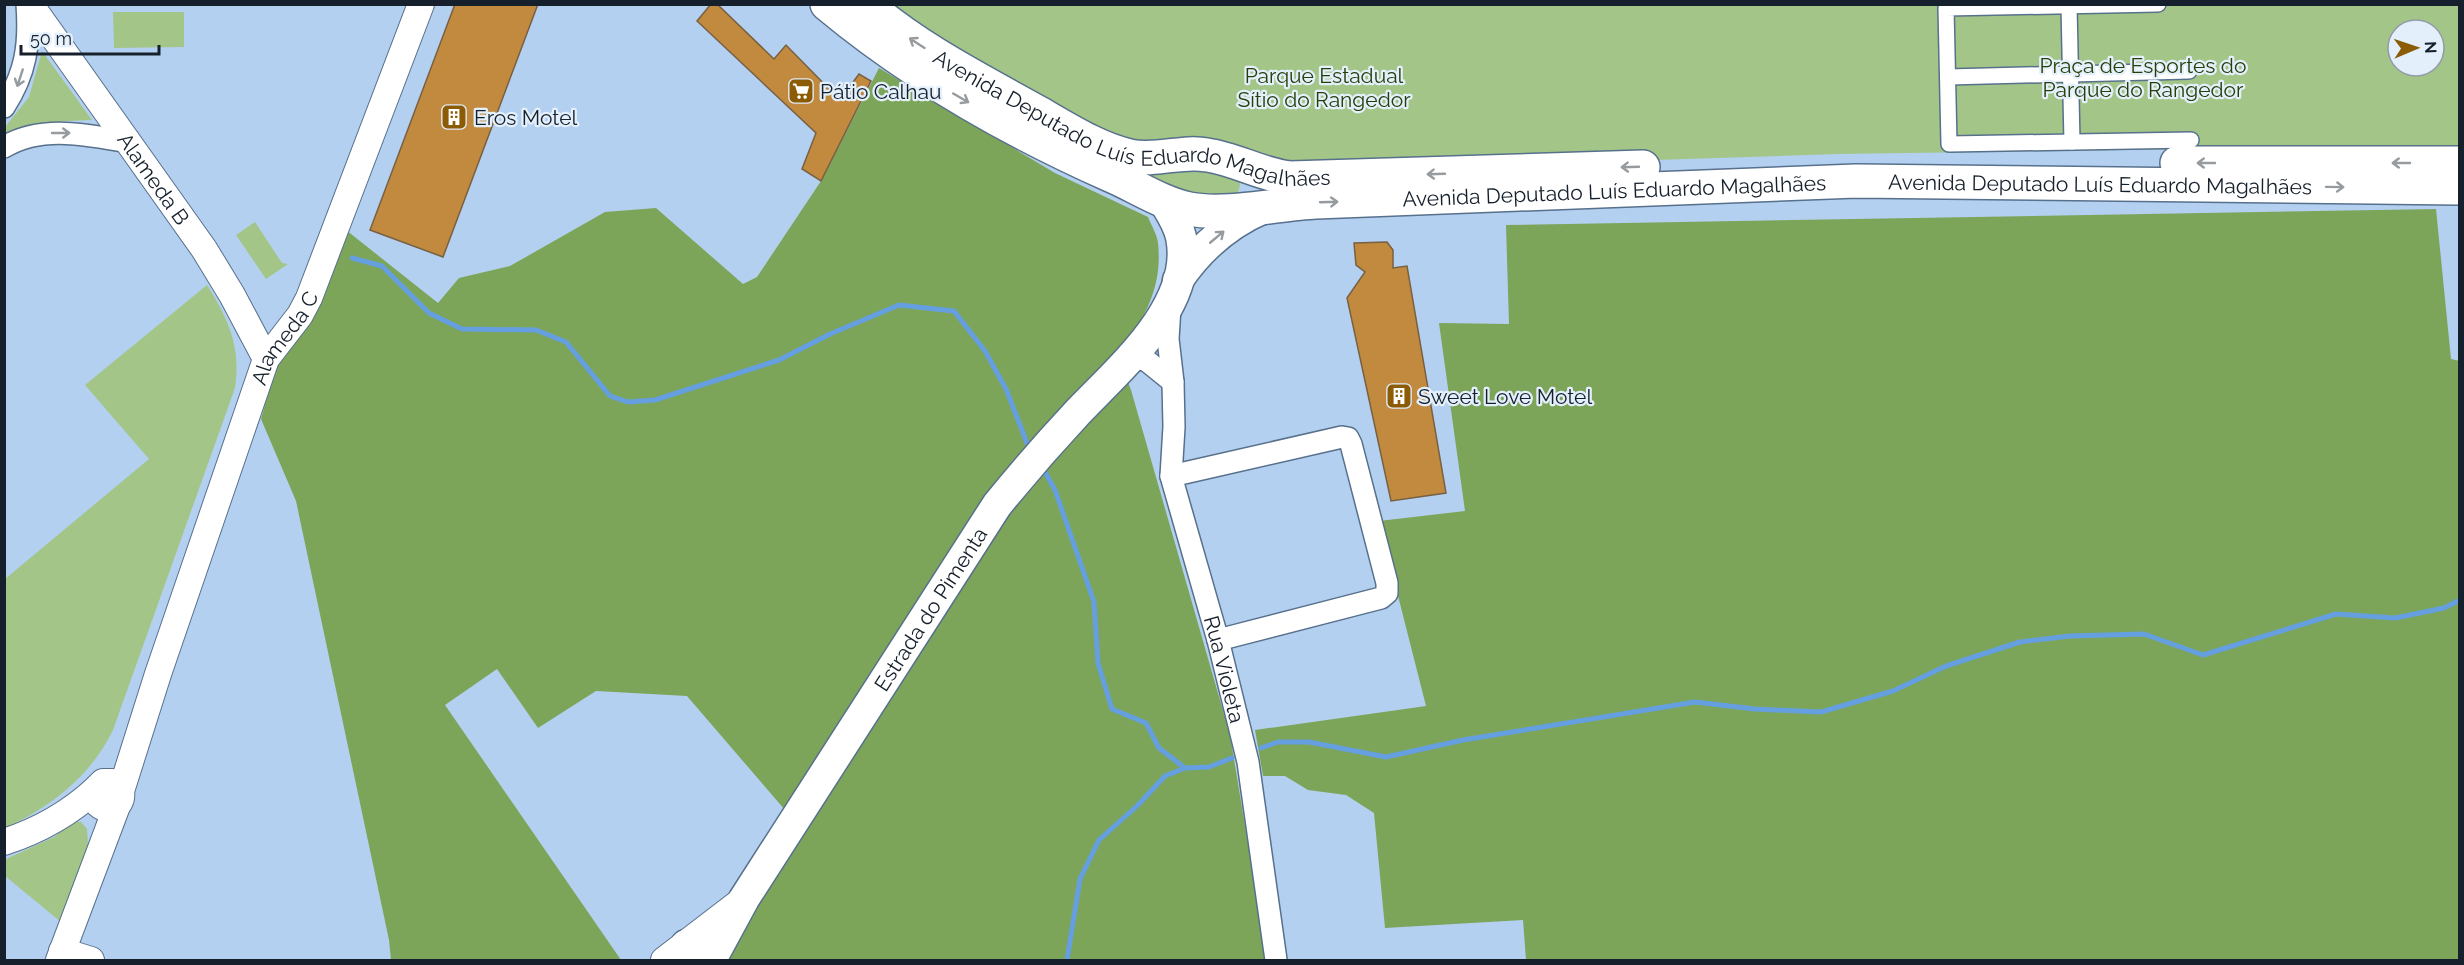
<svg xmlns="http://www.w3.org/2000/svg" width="2464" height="965" viewBox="0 0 2464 965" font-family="Raleway,sans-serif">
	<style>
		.green { fill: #a3c688; fill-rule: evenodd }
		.forest { fill: #7ca559 }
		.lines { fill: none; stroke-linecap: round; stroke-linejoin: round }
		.stream { stroke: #659fe0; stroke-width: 5 }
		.building { fill: #c18a3f; stroke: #786042; stroke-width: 1.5 }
		.pedestrian-casing { stroke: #57708c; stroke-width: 18 }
		.minor-casing { stroke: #57708c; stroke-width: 24 }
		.tertiary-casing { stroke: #57708c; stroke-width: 28 }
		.secondary-casing { stroke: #57708c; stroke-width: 33 }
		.primary-casing { stroke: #57708c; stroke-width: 36 }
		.pedestrian { stroke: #fff; stroke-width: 15 }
		.minor { stroke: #fff; stroke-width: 21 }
		.tertiary { stroke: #fff; stroke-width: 26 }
		.secondary { stroke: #fff; stroke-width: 30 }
		.primary { stroke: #fff; stroke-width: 33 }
		.oneway { stroke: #969ba0 }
		.labels { text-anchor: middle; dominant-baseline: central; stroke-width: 4.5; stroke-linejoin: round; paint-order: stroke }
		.park-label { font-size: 21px; fill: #253f07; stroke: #e4effc }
		.poi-label { font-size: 21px; fill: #16202c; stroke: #e4effc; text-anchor: start }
		.street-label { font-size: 21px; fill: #16202c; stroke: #e4effc }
	</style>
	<rect width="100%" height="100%" fill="#b4d0f0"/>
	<g class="green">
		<path d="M879 5H2459V154L2191 149 1838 154 1291 172 1111 140ZM2398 30H2434V66H2398Z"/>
		<polygon points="113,12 184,12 184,47 114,48"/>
		<path d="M42 51 92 120C56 121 38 123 5 137V127L29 97Z"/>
		<polygon points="1098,154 1238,174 1240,185 1238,193 1234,195 1202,196 1184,191 1143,177"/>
		<polygon points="255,222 282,263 288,264 266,279 236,235"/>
		<path d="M207 285C229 320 241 347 235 388L113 730C91 776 51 807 5 828V579L149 459 85 385Z"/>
		<polygon points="74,821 81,822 87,829 88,844 61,922 5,876 4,860 54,837"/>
	</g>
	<g class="forest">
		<path d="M879 68 1055 173 1148 217C1151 225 1157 234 1158 243 1163 289 1143 320 1118 356L1131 390 1230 735 1263 935 1265 960H716L797 824 687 696 596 691 538 728 497 669 445 705 621 960H391L389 940 296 501 261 419 278 358 346 230 438 303 459 278 510 266 605 212 656 208 743 284 757 277 821 181Z"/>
		<polygon points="2436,209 2451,359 2460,361 2459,960 1526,960 1523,920 1385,928 1374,813 1346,795 1308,790 1285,776 1263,776 1255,730 1426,706 1379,521 1465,511 1439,323 1509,324 1506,225"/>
	</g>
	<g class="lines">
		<g class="stream">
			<polyline points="352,258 382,266 429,313 462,329 536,330 566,342 610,396 628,402 655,400 779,360 830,334 899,305 954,311 985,351 1006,389 1027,443"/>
			<polyline points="1045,472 1055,490 1094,602 1098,663 1112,709 1146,723 1159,748 1185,768 1209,767 1232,758"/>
			<polyline points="1261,748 1278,742 1309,742 1386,757 1463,740 1695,702 1755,709 1821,712 1893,691 1946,666 2020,642 2070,636 2144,634 2203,655 2336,614 2395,618 2444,608 2460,600"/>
			<polyline points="1067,960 1080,879 1099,840 1137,806 1165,776 1185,768"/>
		</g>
	</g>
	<g class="building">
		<polygon points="455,4 538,4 443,257 370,230"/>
		<polygon points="711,4 717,4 774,59 786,45 840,100 859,74 871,81 821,181 802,169 816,133 697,21"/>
		<polygon points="1387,242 1393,250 1393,268 1407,266 1446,493 1391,501 1347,298 1365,272 1356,265 1354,243"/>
	</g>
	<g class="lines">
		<g class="pedestrian-casing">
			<g id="pedestrian">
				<polyline points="2158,4 1946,8 1949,144 2191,140"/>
				<polyline points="2069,6 2072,142"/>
				<polyline points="1948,77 2189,71"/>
			</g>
		</g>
		<g class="minor-casing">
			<g id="minor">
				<path d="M4 107C26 73 30 45 27 4"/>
				<path d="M4 147C42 124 88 135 129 142"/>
				<path id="s1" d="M1170 307 1168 339 1173 382 1174 427 1171 476 1218 640 1248 762 1276 960"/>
				<polyline points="1132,356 1147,361 1173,382"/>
				<polyline points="1171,476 1342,437 1348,438 1351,444 1387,583 1387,593 1381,598 1218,640"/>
			</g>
		</g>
		<g class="tertiary-casing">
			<g id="tertiary">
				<path id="s2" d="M30 4 204 249 232 295 266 359"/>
				<path id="s3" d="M121 791 112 782H103L96 789 95 800C104 815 124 809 121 791L158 674 266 359 300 315 309 298 421 4"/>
				<path d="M4 842C38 831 70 813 96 789"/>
				<polyline points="62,951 91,960"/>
				<polyline points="59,960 117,806"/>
				<polyline points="664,960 741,901"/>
			</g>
		</g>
		<g class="secondary-casing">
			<g id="secondary">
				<path d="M1178 280C1199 249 1229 223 1264 208"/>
				<polyline points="686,945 699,946 703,949 706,960"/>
				<path id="s4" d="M711 960 744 899 997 505C1023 473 1050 442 1078 412 1120 368 1195 305 1181 237 1178 223 1170 212 1163 200"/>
			</g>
		</g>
		<g class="primary-casing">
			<g id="primary">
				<path id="s5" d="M827 4C912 75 1009 130 1110 175 1136 186 1161 203 1189 209 1225 216 1278 204 1316 202L1856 181 2460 188"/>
				<path id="s6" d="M866 4C918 49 980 80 1039 113 1067 129 1098 149 1130 156 1156 162 1182 150 1207 155 1236 159 1261 175 1290 178L1643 167"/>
				<polyline points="2177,163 2460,163"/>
			</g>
		</g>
		<use href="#pedestrian" class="pedestrian"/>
		<use href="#minor" class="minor"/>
		<use href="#tertiary" class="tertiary"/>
		<use href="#secondary" class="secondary"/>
		<use href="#primary" class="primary"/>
	</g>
	<defs><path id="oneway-shaft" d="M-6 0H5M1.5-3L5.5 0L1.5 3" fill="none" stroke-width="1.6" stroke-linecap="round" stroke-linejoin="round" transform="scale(1.5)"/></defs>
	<g class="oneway">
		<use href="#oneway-shaft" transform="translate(917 43) rotate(-147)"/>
		<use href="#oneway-shaft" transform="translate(20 78) rotate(108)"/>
		<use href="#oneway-shaft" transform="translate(961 98) rotate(30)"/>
		<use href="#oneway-shaft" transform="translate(61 133)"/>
		<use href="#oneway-shaft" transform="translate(2206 163) rotate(180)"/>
		<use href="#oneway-shaft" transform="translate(2401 163) rotate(-180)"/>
		<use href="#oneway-shaft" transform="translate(1630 167) rotate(178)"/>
		<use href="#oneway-shaft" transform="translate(1436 174) rotate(178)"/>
		<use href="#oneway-shaft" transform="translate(2335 187) rotate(1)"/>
		<use href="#oneway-shaft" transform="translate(1329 202) rotate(-2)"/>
		<use href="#oneway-shaft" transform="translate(1217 237) rotate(-40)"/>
	</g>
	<defs>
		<g id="supermarket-square" transform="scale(1.35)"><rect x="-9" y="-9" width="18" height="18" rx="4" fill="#8c5b05" stroke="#e4effc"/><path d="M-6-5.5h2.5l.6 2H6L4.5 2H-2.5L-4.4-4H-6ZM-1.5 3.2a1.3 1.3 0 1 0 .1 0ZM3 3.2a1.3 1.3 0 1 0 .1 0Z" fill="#fff"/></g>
		<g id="building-square" transform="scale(1.35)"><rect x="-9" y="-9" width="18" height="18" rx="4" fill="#8c5b05" stroke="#e4effc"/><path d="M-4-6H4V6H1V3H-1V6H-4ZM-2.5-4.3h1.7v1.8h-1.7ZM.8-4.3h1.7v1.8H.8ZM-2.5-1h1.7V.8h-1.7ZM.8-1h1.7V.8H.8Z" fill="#fff"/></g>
	</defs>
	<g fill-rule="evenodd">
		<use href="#supermarket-square" x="801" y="91"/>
		<use href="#building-square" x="454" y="117"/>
		<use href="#building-square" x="1399" y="396"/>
	</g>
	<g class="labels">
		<g class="park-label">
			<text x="2143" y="65">Praça de Esportes do<tspan x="2143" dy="24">Parque do Rangedor</tspan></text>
			<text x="1324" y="75">Parque Estadual<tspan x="1324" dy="24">Sítio do Rangedor</tspan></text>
		</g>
		<g class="poi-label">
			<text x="820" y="91">Pátio Calhau</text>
			<text x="474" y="117">Eros Motel</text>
			<text x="1418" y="396">Sweet Love Motel</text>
		</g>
		<g class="street-label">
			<text stroke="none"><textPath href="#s6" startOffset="298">Avenida Deputado Luís Eduardo Magalhães</textPath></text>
			<text stroke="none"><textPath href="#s2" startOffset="214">Alameda B</textPath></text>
			<text stroke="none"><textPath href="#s5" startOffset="1330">Avenida Deputado Luís Eduardo Magalhães</textPath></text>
			<text stroke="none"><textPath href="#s5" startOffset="844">Avenida Deputado Luís Eduardo Magalhães</textPath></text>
			<text stroke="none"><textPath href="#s3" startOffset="567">Alameda C</textPath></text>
			<text stroke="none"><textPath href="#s4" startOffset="414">Estrada do Pimenta</textPath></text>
			<text stroke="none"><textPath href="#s1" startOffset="370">Rua Violeta</textPath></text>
		</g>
	</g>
	<rect width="2464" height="965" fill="none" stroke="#16202c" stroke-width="12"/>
	<g transform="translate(2416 48) rotate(88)"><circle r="28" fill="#e4effc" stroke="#929ca9" stroke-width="1.5"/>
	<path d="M0-4.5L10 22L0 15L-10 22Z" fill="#8c5b05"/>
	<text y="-9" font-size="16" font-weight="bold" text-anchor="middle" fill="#16202c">N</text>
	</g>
	<path d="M21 45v9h138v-9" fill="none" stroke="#16202c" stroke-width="3"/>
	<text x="30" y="45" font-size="18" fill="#16202c" stroke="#e4effc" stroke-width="4.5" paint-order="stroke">50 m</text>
</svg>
